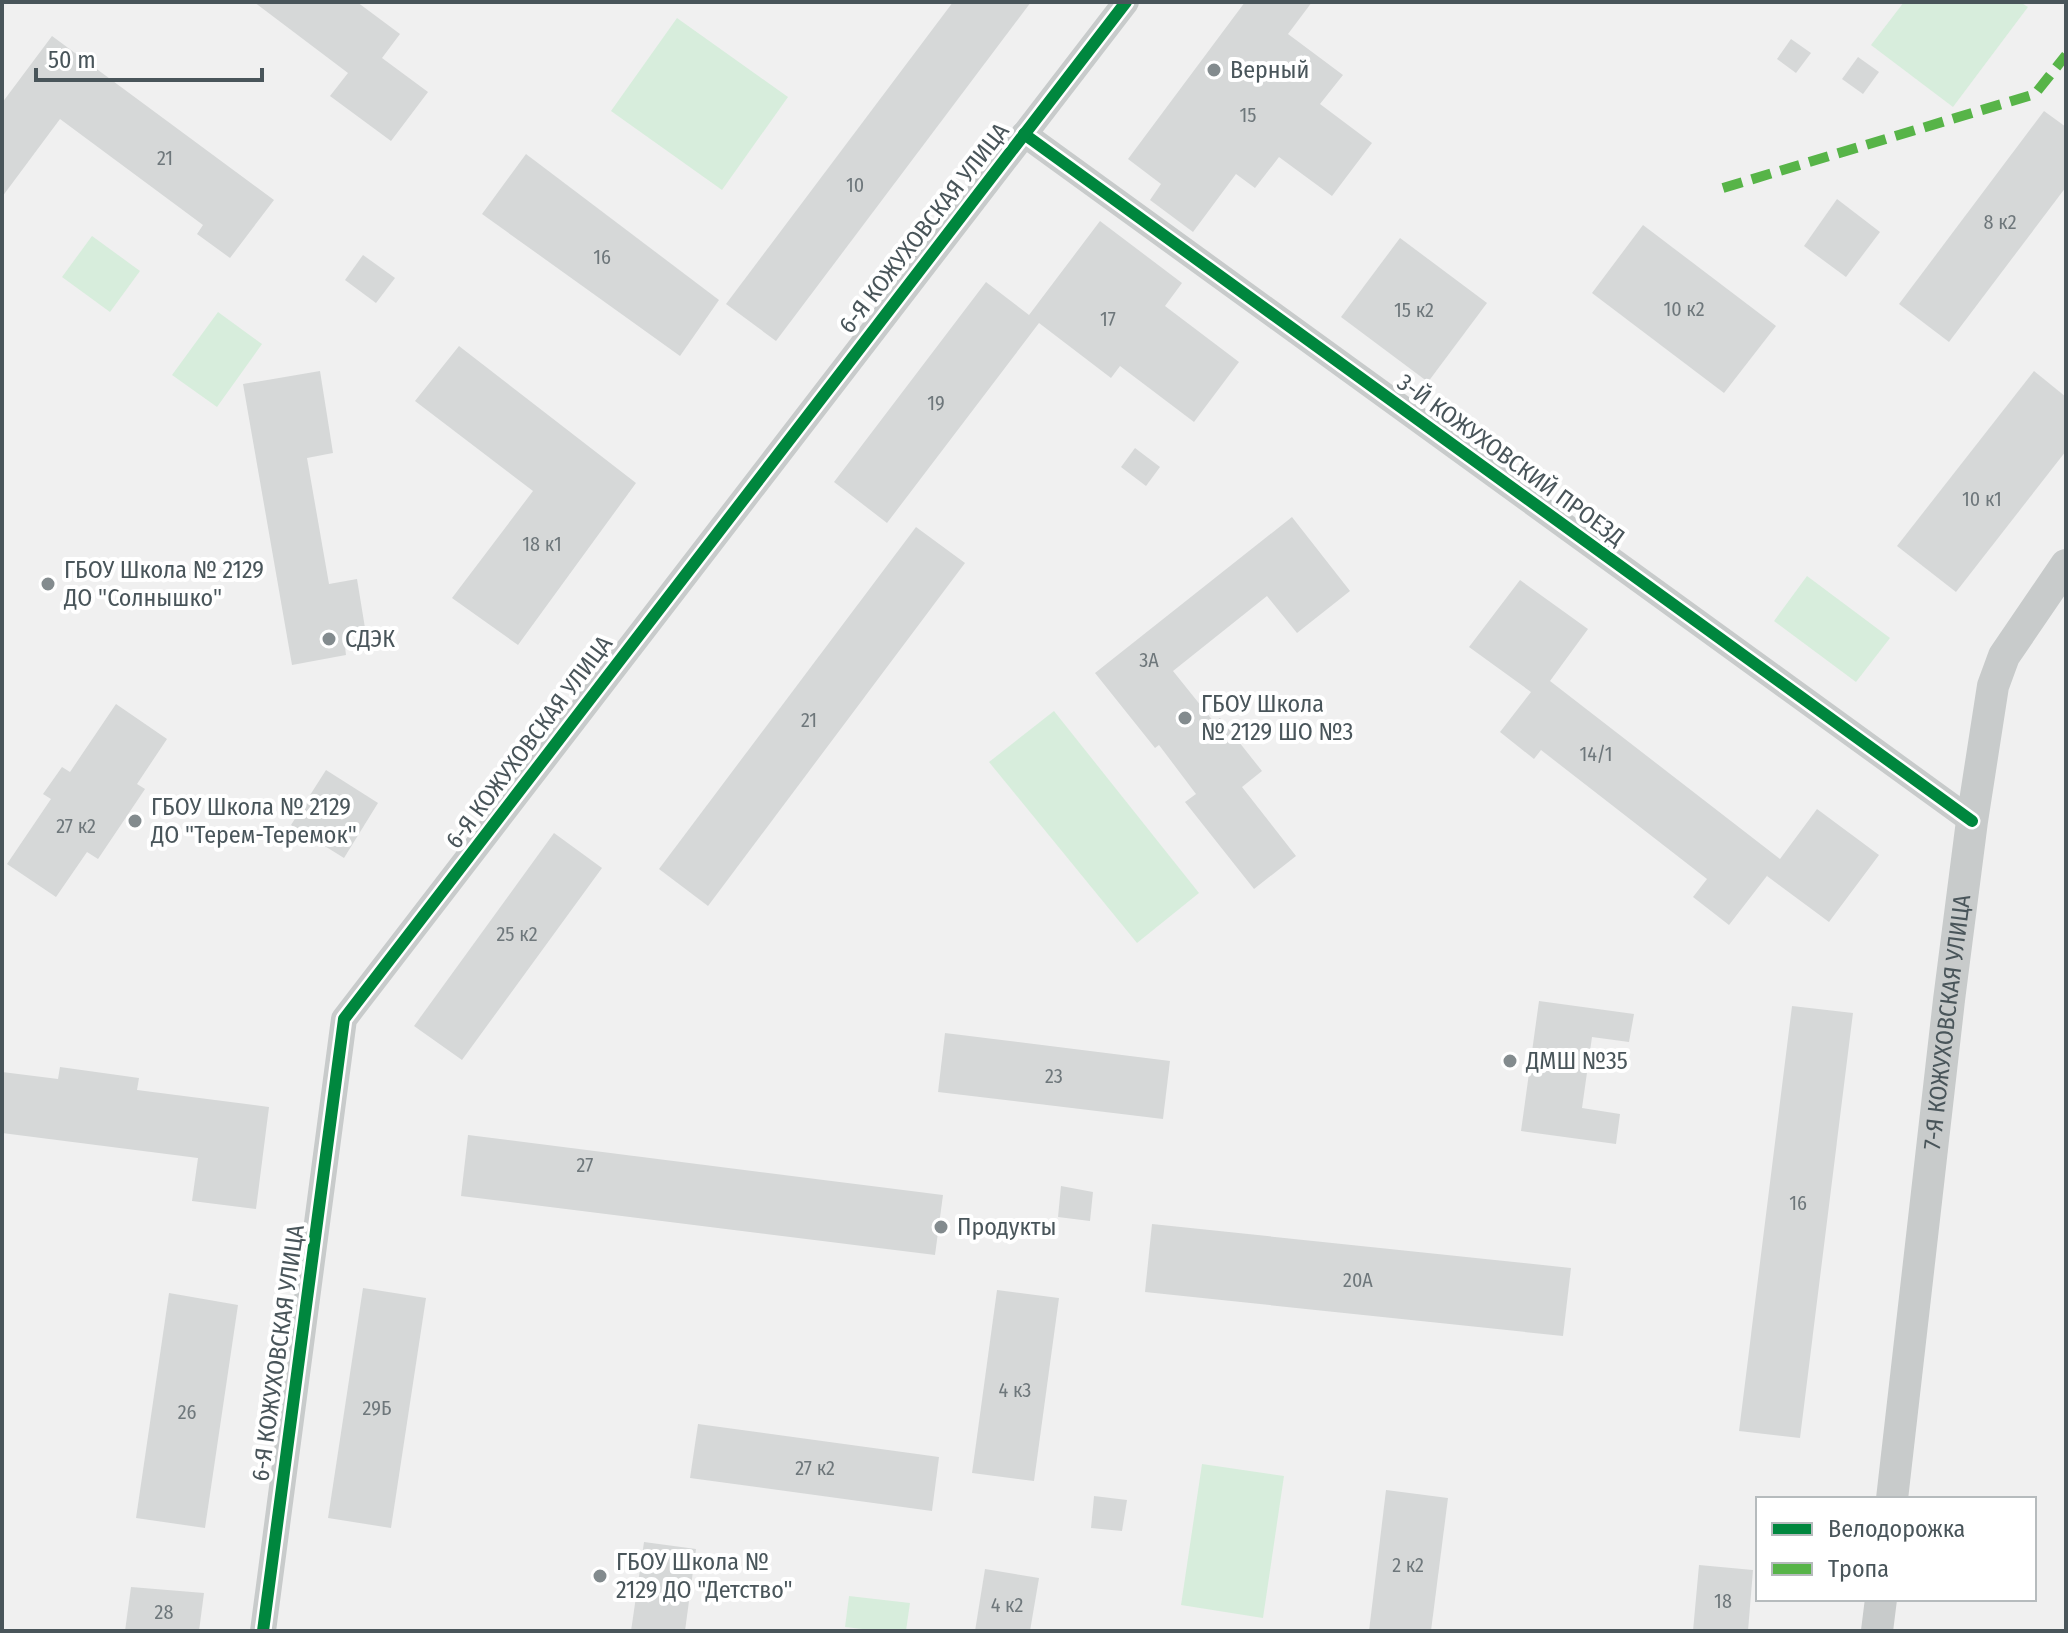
<svg xmlns="http://www.w3.org/2000/svg" width="2068" height="1633" viewBox="0 0 2068 1633" font-family="'Fira Sans Condensed',sans-serif">
	<style>
		.green { fill: #d7eddc }
		.building { fill: #d6d8d8 }
		.lines { fill: none; stroke-linecap: round; stroke-linejoin: round }
		.minor { stroke: #c8cbcb; stroke-width: 26 }
		.tertiary { stroke: #c8cbcb; stroke-width: 32 }
		.quiet { stroke: #57b448; stroke-width: 10; stroke-dasharray: 20 10; stroke-linecap: butt }
		.cycleway-casing { stroke: #fff; stroke-width: 17 }
		.cycleway { stroke: #00873e; stroke-width: 12 }
		.poi-dot { fill: #838b8e; stroke: #fff; stroke-width: 3 }
		.labels { text-anchor: middle; dominant-baseline: central; stroke-width: 8; stroke-linejoin: round; paint-order: stroke }
		.number-label { font-size: 20px; fill: #6e777b }
		.poi-label { font-size: 24px; fill: #49555a; stroke: #fff; text-anchor: start }
		.street-label { font-size: 24px; fill: #49555a; stroke: #fff }
	</style>
	<rect width="100%" height="100%" fill="#f0f0f0"/>
	<g class="green">
		<polygon points="1904,2 2020,2 2028,7 1953,107 1871,45"/>
		<polygon points="677,18 788,97 722,190 611,111"/>
		<polygon points="92,236 140,271 110,312 62,277"/>
		<polygon points="218,312 262,344 217,407 172,375"/>
		<polygon points="1807,576 1890,638 1856,682 1774,621"/>
		<polygon points="1054,711 1199,893 1137,943 989,762"/>
		<polygon points="1202,1464 1284,1476 1263,1618 1181,1605"/>
		<polygon points="849,1596 910,1603 906,1631 879,1631 845,1627"/>
	</g>
	<g class="building">
		<polygon points="254,2 357,2 400,34 382,58 428,92 391,141 330,96 348,73"/>
		<polygon points="953,2 1031,2 776,341 726,304"/>
		<polygon points="1245,2 1312,2 1288,34 1343,75 1320,104 1372,143 1332,196 1279,157 1255,188 1236,174 1193,232 1150,200 1161,184 1128,159"/>
		<polygon points="52,36 274,200 230,258 197,234 203,225 60,119 2,197 2,103"/>
		<polygon points="1791,39 1811,53 1796,73 1777,59"/>
		<polygon points="1858,57 1879,72 1863,94 1842,79"/>
		<polygon points="2044,111 2066,127 2066,187 1949,342 1899,304"/>
		<polygon points="526,154 719,300 680,356 482,214"/>
		<polygon points="1837,199 1880,232 1846,277 1804,246"/>
		<polygon points="1100,221 1182,283 1165,306 1239,362 1194,422 1120,366 1111,378 1039,323 887,523 834,482 986,282 1029,315"/>
		<polygon points="1643,225 1776,326 1724,393 1592,293"/>
		<polygon points="1400,238 1487,303 1428,382 1341,317"/>
		<polygon points="363,255 395,278 376,303 345,280"/>
		<polygon points="459,346 636,483 518,645 452,598 533,491 415,401"/>
		<polygon points="320,371 333,453 307,458 329,584 357,579 366,634 344,638 346,655 292,665 243,384"/>
		<polygon points="2034,371 2066,397 2066,451 1956,592 1897,546"/>
		<polygon points="1135,448 1160,467 1146,486 1121,467"/>
		<polygon points="1292,517 1350,591 1297,633 1267,596 1173,671 1214,722 1220,718 1262,771 1242,787 1296,856 1254,889 1185,802 1196,794 1159,745 1155,748 1095,673"/>
		<polygon points="916,527 965,563 708,906 659,869"/>
		<polygon points="1520,580 1588,629 1550,681 1780,859 1817,809 1879,855 1829,922 1767,876 1770,872 1729,925 1693,897 1707,879 1541,750 1534,759 1500,732 1531,692 1469,647"/>
		<polygon points="116,704 167,739 137,784 145,789 98,859 87,852 56,897 7,864 51,799 43,794 62,767 70,772"/>
		<polygon points="326,770 378,803 344,858 291,825"/>
		<polygon points="554,833 602,868 462,1060 414,1026"/>
		<polygon points="1539,1001 1634,1014 1629,1042 1592,1037 1582,1108 1620,1114 1616,1144 1521,1131"/>
		<polygon points="1792,1006 1853,1013 1800,1438 1739,1431"/>
		<polygon points="945,1033 1170,1061 1163,1119 938,1092"/>
		<polygon points="60,1067 139,1078 137,1090 269,1107 256,1209 192,1201 198,1158 2,1133 2,1072 58,1079"/>
		<polygon points="468,1135 943,1195 935,1255 461,1196"/>
		<polygon points="1061,1186 1093,1192 1090,1221 1058,1217"/>
		<polygon points="1152,1224 1571,1268 1563,1336 1145,1292"/>
		<polygon points="363,1288 426,1298 391,1528 328,1518"/>
		<polygon points="997,1290 1059,1298 1034,1481 972,1473"/>
		<polygon points="169,1293 238,1305 205,1528 136,1518"/>
		<polygon points="698,1424 939,1457 932,1511 690,1478"/>
		<polygon points="1386,1490 1448,1498 1431,1631 1369,1631"/>
		<polygon points="1094,1496 1127,1500 1122,1531 1091,1528"/>
		<polygon points="644,1542 696,1549 685,1631 631,1631"/>
		<polygon points="1699,1565 1753,1570 1748,1631 1693,1631"/>
		<polygon points="985,1569 1039,1578 1030,1631 975,1631"/>
		<polygon points="131,1587 204,1593 199,1631 125,1631"/>
	</g>
	<g class="lines">
		<g class="minor">
			<polyline points="1024,134 1972,821"/>
			<polyline points="263,1631 344,1019 1126,2"/>
		</g>
		<g class="tertiary">
			<path id="s1" d="M1892 1499 1949 1000 1972 821 1993 686 2004 656 2066 565"/>
			<polyline points="1877,1631 1881,1599"/>
		</g>
		<polyline class="quiet" points="1723,188 2035,94 2066,55"/>
		<g class="cycleway-casing">
			<g id="cycleway">
				<polyline points="1024,134 1972,821"/>
				<polyline points="263,1631 344,1019 1126,2"/>
			</g>
		</g>
		<use href="#cycleway" class="cycleway"/>
	</g>
	<g class="poi-dot">
		<circle cx="1214" cy="70" r="8"/>
		<circle cx="48" cy="584" r="8"/>
		<circle cx="329" cy="639" r="8"/>
		<circle cx="1185" cy="718" r="8"/>
		<circle cx="135" cy="821" r="8"/>
		<circle cx="1510" cy="1061" r="8"/>
		<circle cx="941" cy="1227" r="8"/>
		<circle cx="600" cy="1576" r="8"/>
	</g>
	<g class="labels">
		<g class="number-label">
			<text x="1248" y="115">15</text>
			<text x="165" y="158">21</text>
			<text x="855" y="185">10</text>
			<text x="2000" y="222">8 к2</text>
			<text x="602" y="257">16</text>
			<text x="1684" y="309">10 к2</text>
			<text x="1414" y="310">15 к2</text>
			<text x="1108" y="319">17</text>
			<text x="936" y="403">19</text>
			<text x="1982" y="499">10 к1</text>
			<text x="542" y="544">18 к1</text>
			<text x="1149" y="660">3А</text>
			<text x="809" y="720">21</text>
			<text x="1596" y="754">14/1</text>
			<text x="76" y="826">27 к2</text>
			<text x="517" y="934">25 к2</text>
			<text x="1054" y="1076">23</text>
			<text x="585" y="1165">27</text>
			<text x="1798" y="1203">16</text>
			<text x="1358" y="1280">20А</text>
			<text x="1015" y="1390">4 к3</text>
			<text x="377" y="1408">29Б</text>
			<text x="187" y="1412">26</text>
			<text x="815" y="1468">27 к2</text>
			<text x="1408" y="1565">2 к2</text>
			<text x="1723" y="1601">18</text>
			<text x="1007" y="1605">4 к2</text>
			<text x="164" y="1612">28</text>
		</g>
		<g class="poi-label">
			<text x="1230" y="70">Верный</text>
			<text x="64" y="570">ГБОУ Школа № 2129<tspan x="64" dy="28">ДО "Солнышко"</tspan></text>
			<text x="345" y="639">СДЭК</text>
			<text x="1201" y="704">ГБОУ Школа<tspan x="1201" dy="28">№ 2129 ШО №3</tspan></text>
			<text x="151" y="807">ГБОУ Школа № 2129<tspan x="151" dy="28">ДО "Терем-Теремок"</tspan></text>
			<text x="1526" y="1061">ДМШ №35</text>
			<text x="957" y="1227">Продукты</text>
			<text x="616" y="1562">ГБОУ Школа №<tspan x="616" dy="28">2129 ДО "Детство"</tspan></text>
		</g>
		<g class="street-label">
			<text transform="translate(924 228) rotate(-52)">6-Я КОЖУХОВСКАЯ УЛИЦА</text>
			<text transform="translate(1511 460) rotate(36)">3-Й КОЖУХОВСКИЙ ПРОЕЗД</text>
			<text transform="translate(529 742) rotate(-53)">6-Я КОЖУХОВСКАЯ УЛИЦА</text>
			<text stroke="none"><textPath href="#s1" startOffset="480">7-Я КОЖУХОВСКАЯ УЛИЦА</textPath></text>
			<text transform="translate(278 1353) rotate(-82)">6-Я КОЖУХОВСКАЯ УЛИЦА</text>
		</g>
	</g>
	<rect width="2068" height="1633" fill="none" stroke="#49555a" stroke-width="8"/>
	<rect x="1756" y="1497" width="280" height="104" fill="#ffffff" stroke="#b6bbbd" stroke-width="2"/>
	<rect x="1772" y="1523" width="40" height="12" fill="#00873e" stroke="#b6bbbd" stroke-width="2"/>
	<text x="1828" y="1537" font-size="24" fill="#49555a">Велодорожка</text>
	<rect x="1772" y="1563" width="40" height="12" fill="#57b448" stroke="#b6bbbd" stroke-width="2"/>
	<text x="1828" y="1577" font-size="24" fill="#49555a">Тропа</text>
	<path d="M36 68v12h226v-12" fill="none" stroke="#49555a" stroke-width="4"/>
	<text x="48" y="68" font-size="24" fill="#49555a" stroke="#ffffff" stroke-width="6" paint-order="stroke">50 m</text>
</svg>
